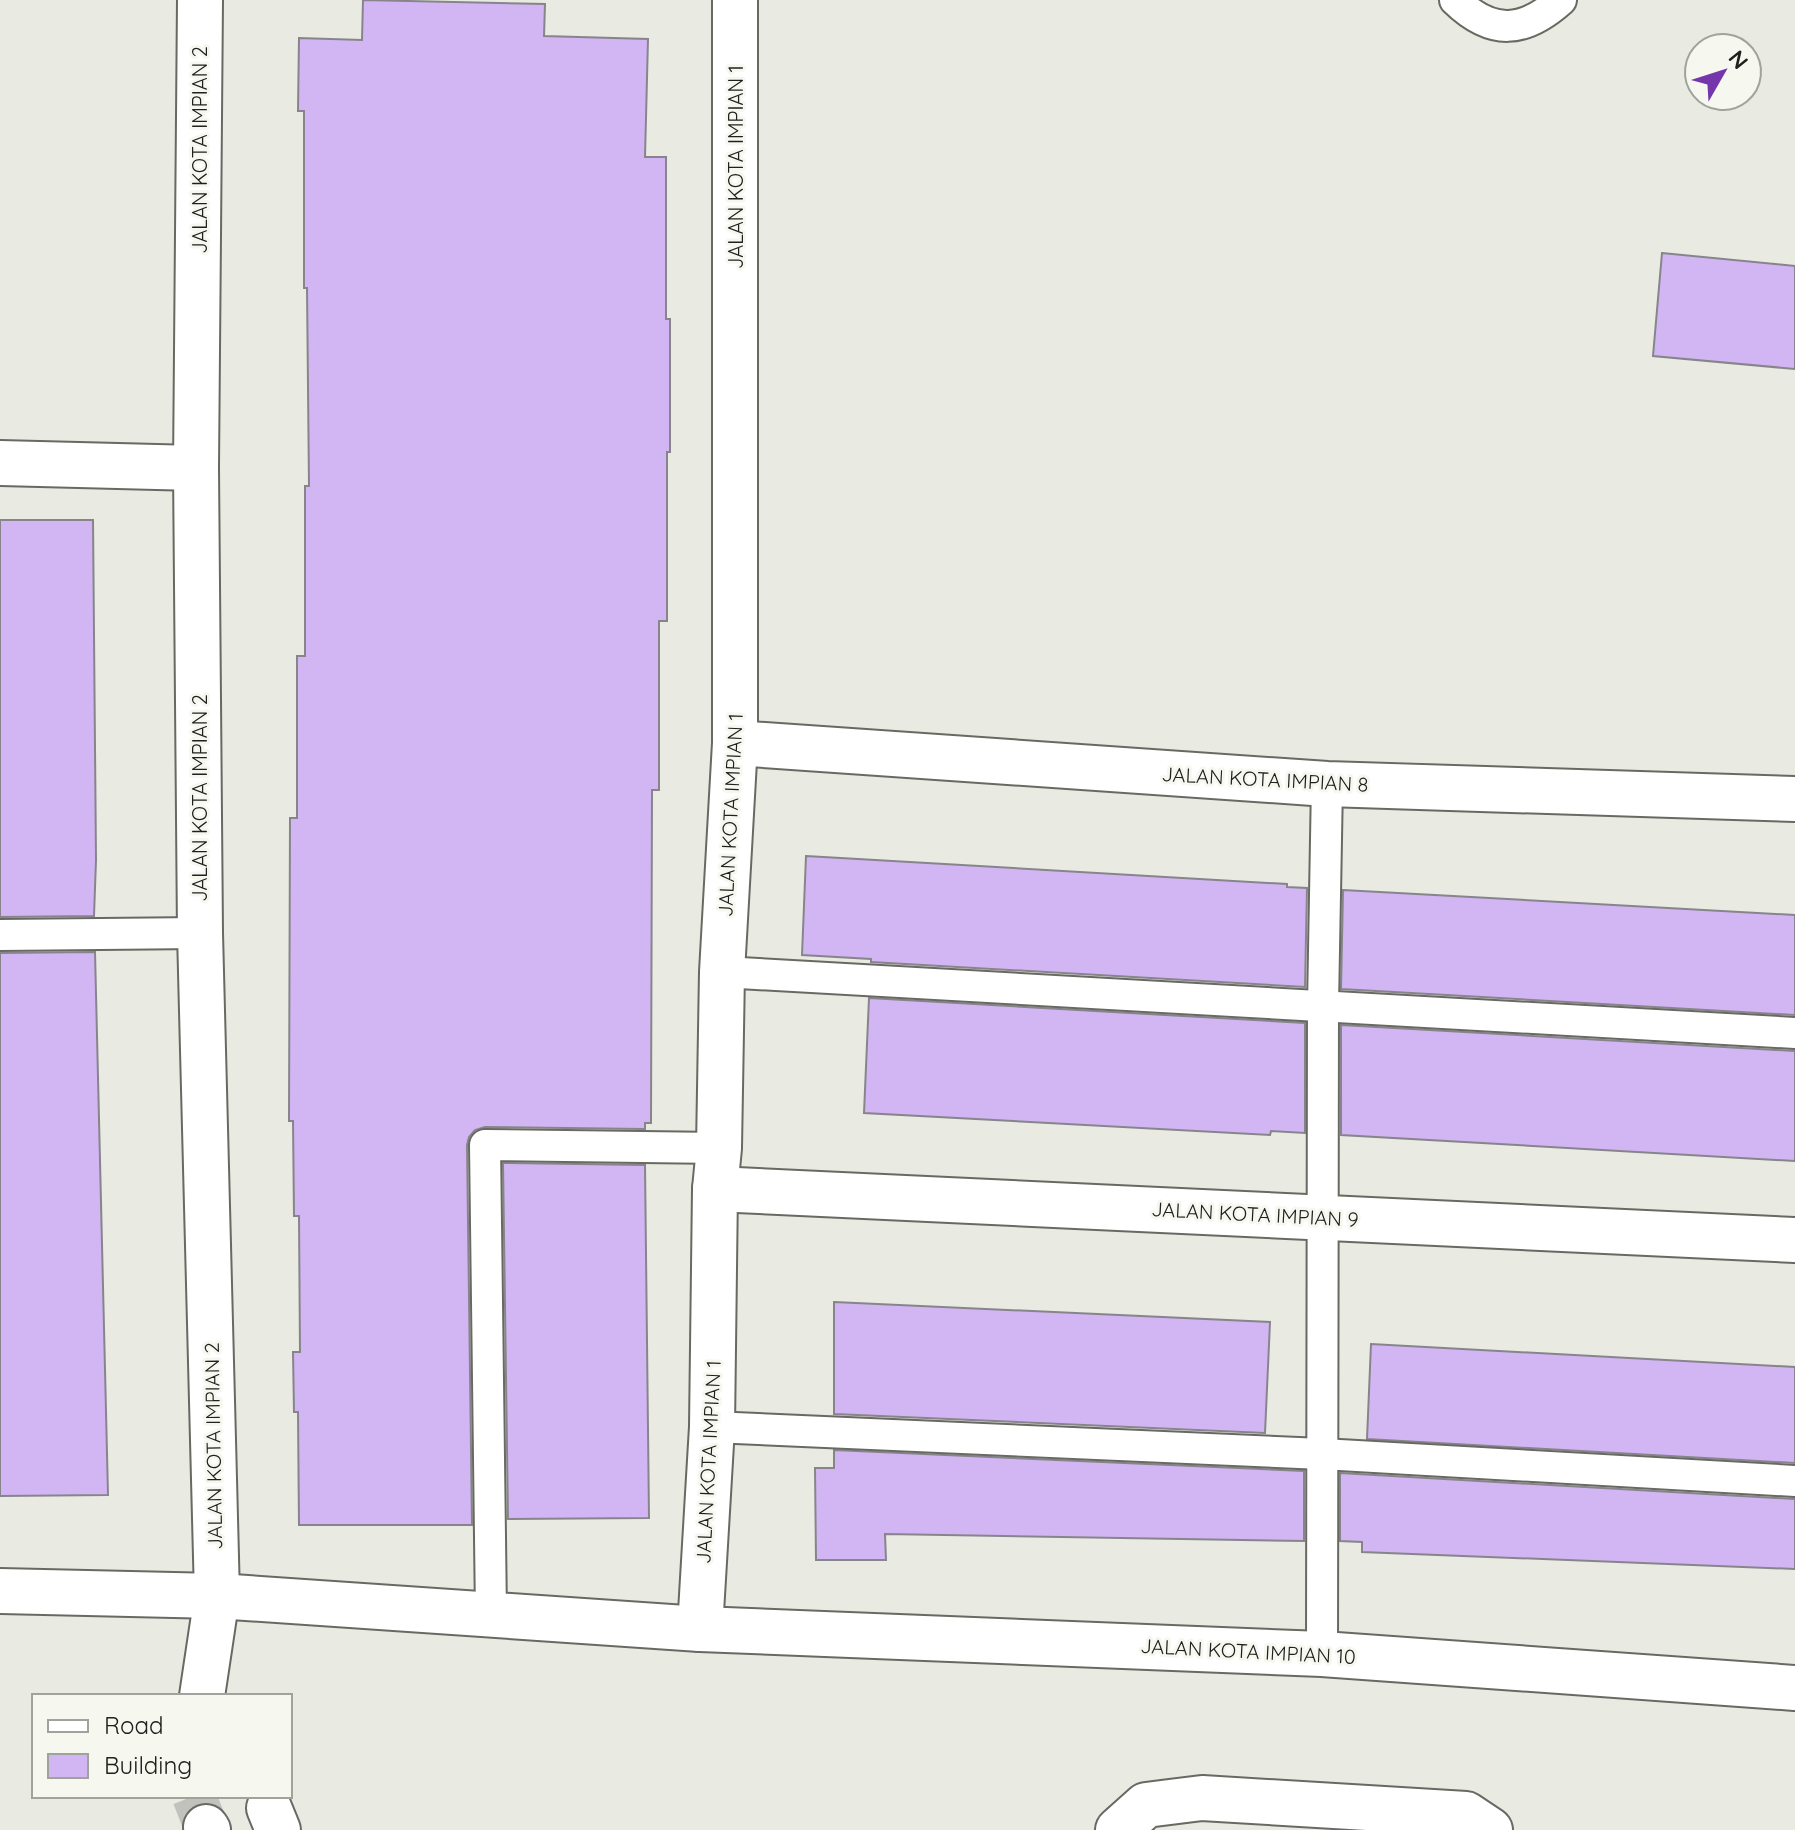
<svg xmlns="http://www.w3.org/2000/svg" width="1795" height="1830" viewBox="0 0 1795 1830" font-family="Quicksand,sans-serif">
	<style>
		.building { fill: #d2b6f4; stroke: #87858b; stroke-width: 2 }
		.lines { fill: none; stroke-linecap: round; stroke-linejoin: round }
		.street-tunnel { stroke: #c1c2bb; stroke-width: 44; stroke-dasharray: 44 22; stroke-linecap: butt }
		.lane-casing { stroke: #686962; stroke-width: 34 }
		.street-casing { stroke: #686962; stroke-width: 48 }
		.lane { stroke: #fff; stroke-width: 30 }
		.street { stroke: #fff; stroke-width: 44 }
		.labels { text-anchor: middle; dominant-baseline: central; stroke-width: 6; stroke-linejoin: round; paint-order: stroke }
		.street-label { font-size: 20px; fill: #20201e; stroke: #f6f8f0 }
	</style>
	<rect width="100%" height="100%" fill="#e9eae2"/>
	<g class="building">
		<polygon points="363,0 545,4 544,36 648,39 645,157 666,157 666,319 670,319 670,452 667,452 667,621 659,621 659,790 652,790 651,1123 645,1123 645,1129 485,1127 475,1130 469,1137 467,1145 472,1525 299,1525 298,1412 294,1412 293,1352 300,1352 299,1216 294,1216 293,1121 289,1121 290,818 297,818 297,656 305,656 305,486 309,486 307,288 304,288 304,111 298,111 299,38 362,40"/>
		<polygon points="1662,253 1795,266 1795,369 1653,356"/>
		<polygon points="0,520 93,520 96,860 94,916 0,917"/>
		<polygon points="806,856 1287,884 1287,887 1307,888 1305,987 871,962 871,959 802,955"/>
		<polygon points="1343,890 1795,915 1795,1015 1341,989"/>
		<polygon points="95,952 108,1495 0,1496 0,953"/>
		<polygon points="869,998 1305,1023 1305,1133 1271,1131 1270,1135 864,1113"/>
		<polygon points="1341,1025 1795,1051 1795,1161 1341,1135"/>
		<polygon points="503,1163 645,1165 649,1518 508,1519"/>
		<polygon points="834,1302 1270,1322 1265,1433 834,1414"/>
		<polygon points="1371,1344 1795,1367 1795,1463 1367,1439"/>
		<polygon points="834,1450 1304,1471 1304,1541 885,1534 886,1560 816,1560 815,1468 834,1468"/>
		<polygon points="1340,1473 1795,1499 1795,1569 1362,1552 1362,1542 1340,1541"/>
	</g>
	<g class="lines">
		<polyline class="street-tunnel" points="194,1796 206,1827"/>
		<g class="lane-casing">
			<g id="lane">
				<path d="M1455 0C1492 36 1524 33 1561 0"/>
				<polyline points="0,935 200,933"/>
				<polyline points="722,972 1795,1033"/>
				<polyline points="712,1427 1322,1454 1795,1481"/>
				<polyline points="491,1615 485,1145 719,1148"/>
				<polyline points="1322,1654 1323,1005 1327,784"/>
			</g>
		</g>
		<g class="street-casing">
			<g id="street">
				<polyline points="200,0 196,468 200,933 217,1596 202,1696"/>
				<polyline points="0,463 196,468"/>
				<polyline points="735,743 1327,784 1795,799"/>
				<polyline points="715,1189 1795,1240"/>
				<polyline points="0,1591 217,1596 700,1629 1322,1654 1795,1688"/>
				<polyline points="700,1629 712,1427 715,1189 719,1148 722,972 735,743 735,0"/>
				<polyline points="269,1808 278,1830"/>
				<polyline points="206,1827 208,1830"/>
				<polyline points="1118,1830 1146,1805 1202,1798 1466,1814 1490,1830"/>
			</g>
		</g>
		<use href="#lane" class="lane"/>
		<use href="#street" class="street"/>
	</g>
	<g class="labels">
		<g class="street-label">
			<text transform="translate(199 150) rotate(-90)">JALAN KOTA IMPIAN 2</text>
			<text transform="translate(735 167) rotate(-90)">JALAN KOTA IMPIAN 1</text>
			<text transform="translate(1265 779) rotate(3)">JALAN KOTA IMPIAN 8</text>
			<text transform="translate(199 798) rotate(-90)">JALAN KOTA IMPIAN 2</text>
			<text transform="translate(730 815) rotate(-87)">JALAN KOTA IMPIAN 1</text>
			<text transform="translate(1255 1214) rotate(3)">JALAN KOTA IMPIAN 9</text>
			<text transform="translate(213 1446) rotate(-91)">JALAN KOTA IMPIAN 2</text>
			<text transform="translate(708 1462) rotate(-87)">JALAN KOTA IMPIAN 1</text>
			<text transform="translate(1248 1651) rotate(3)">JALAN KOTA IMPIAN 10</text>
		</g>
	</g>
	<rect x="32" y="1694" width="260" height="104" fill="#f6f8f0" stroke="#a0a29c" stroke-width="2"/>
	<rect x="48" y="1720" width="40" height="12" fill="#ffffff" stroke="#a0a29c" stroke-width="2"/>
	<text x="104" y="1734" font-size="24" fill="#20201e">Road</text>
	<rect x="48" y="1754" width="40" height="24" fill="#d2b6f4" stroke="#a0a29c" stroke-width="2"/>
	<text x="104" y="1774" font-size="24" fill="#20201e">Building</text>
	<g transform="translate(1723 72) rotate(51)"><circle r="38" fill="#f6f8f0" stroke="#a0a29c" stroke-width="2"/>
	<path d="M0-6L14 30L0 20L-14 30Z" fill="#7536ab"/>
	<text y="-12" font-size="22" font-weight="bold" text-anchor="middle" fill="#20201e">N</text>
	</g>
</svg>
